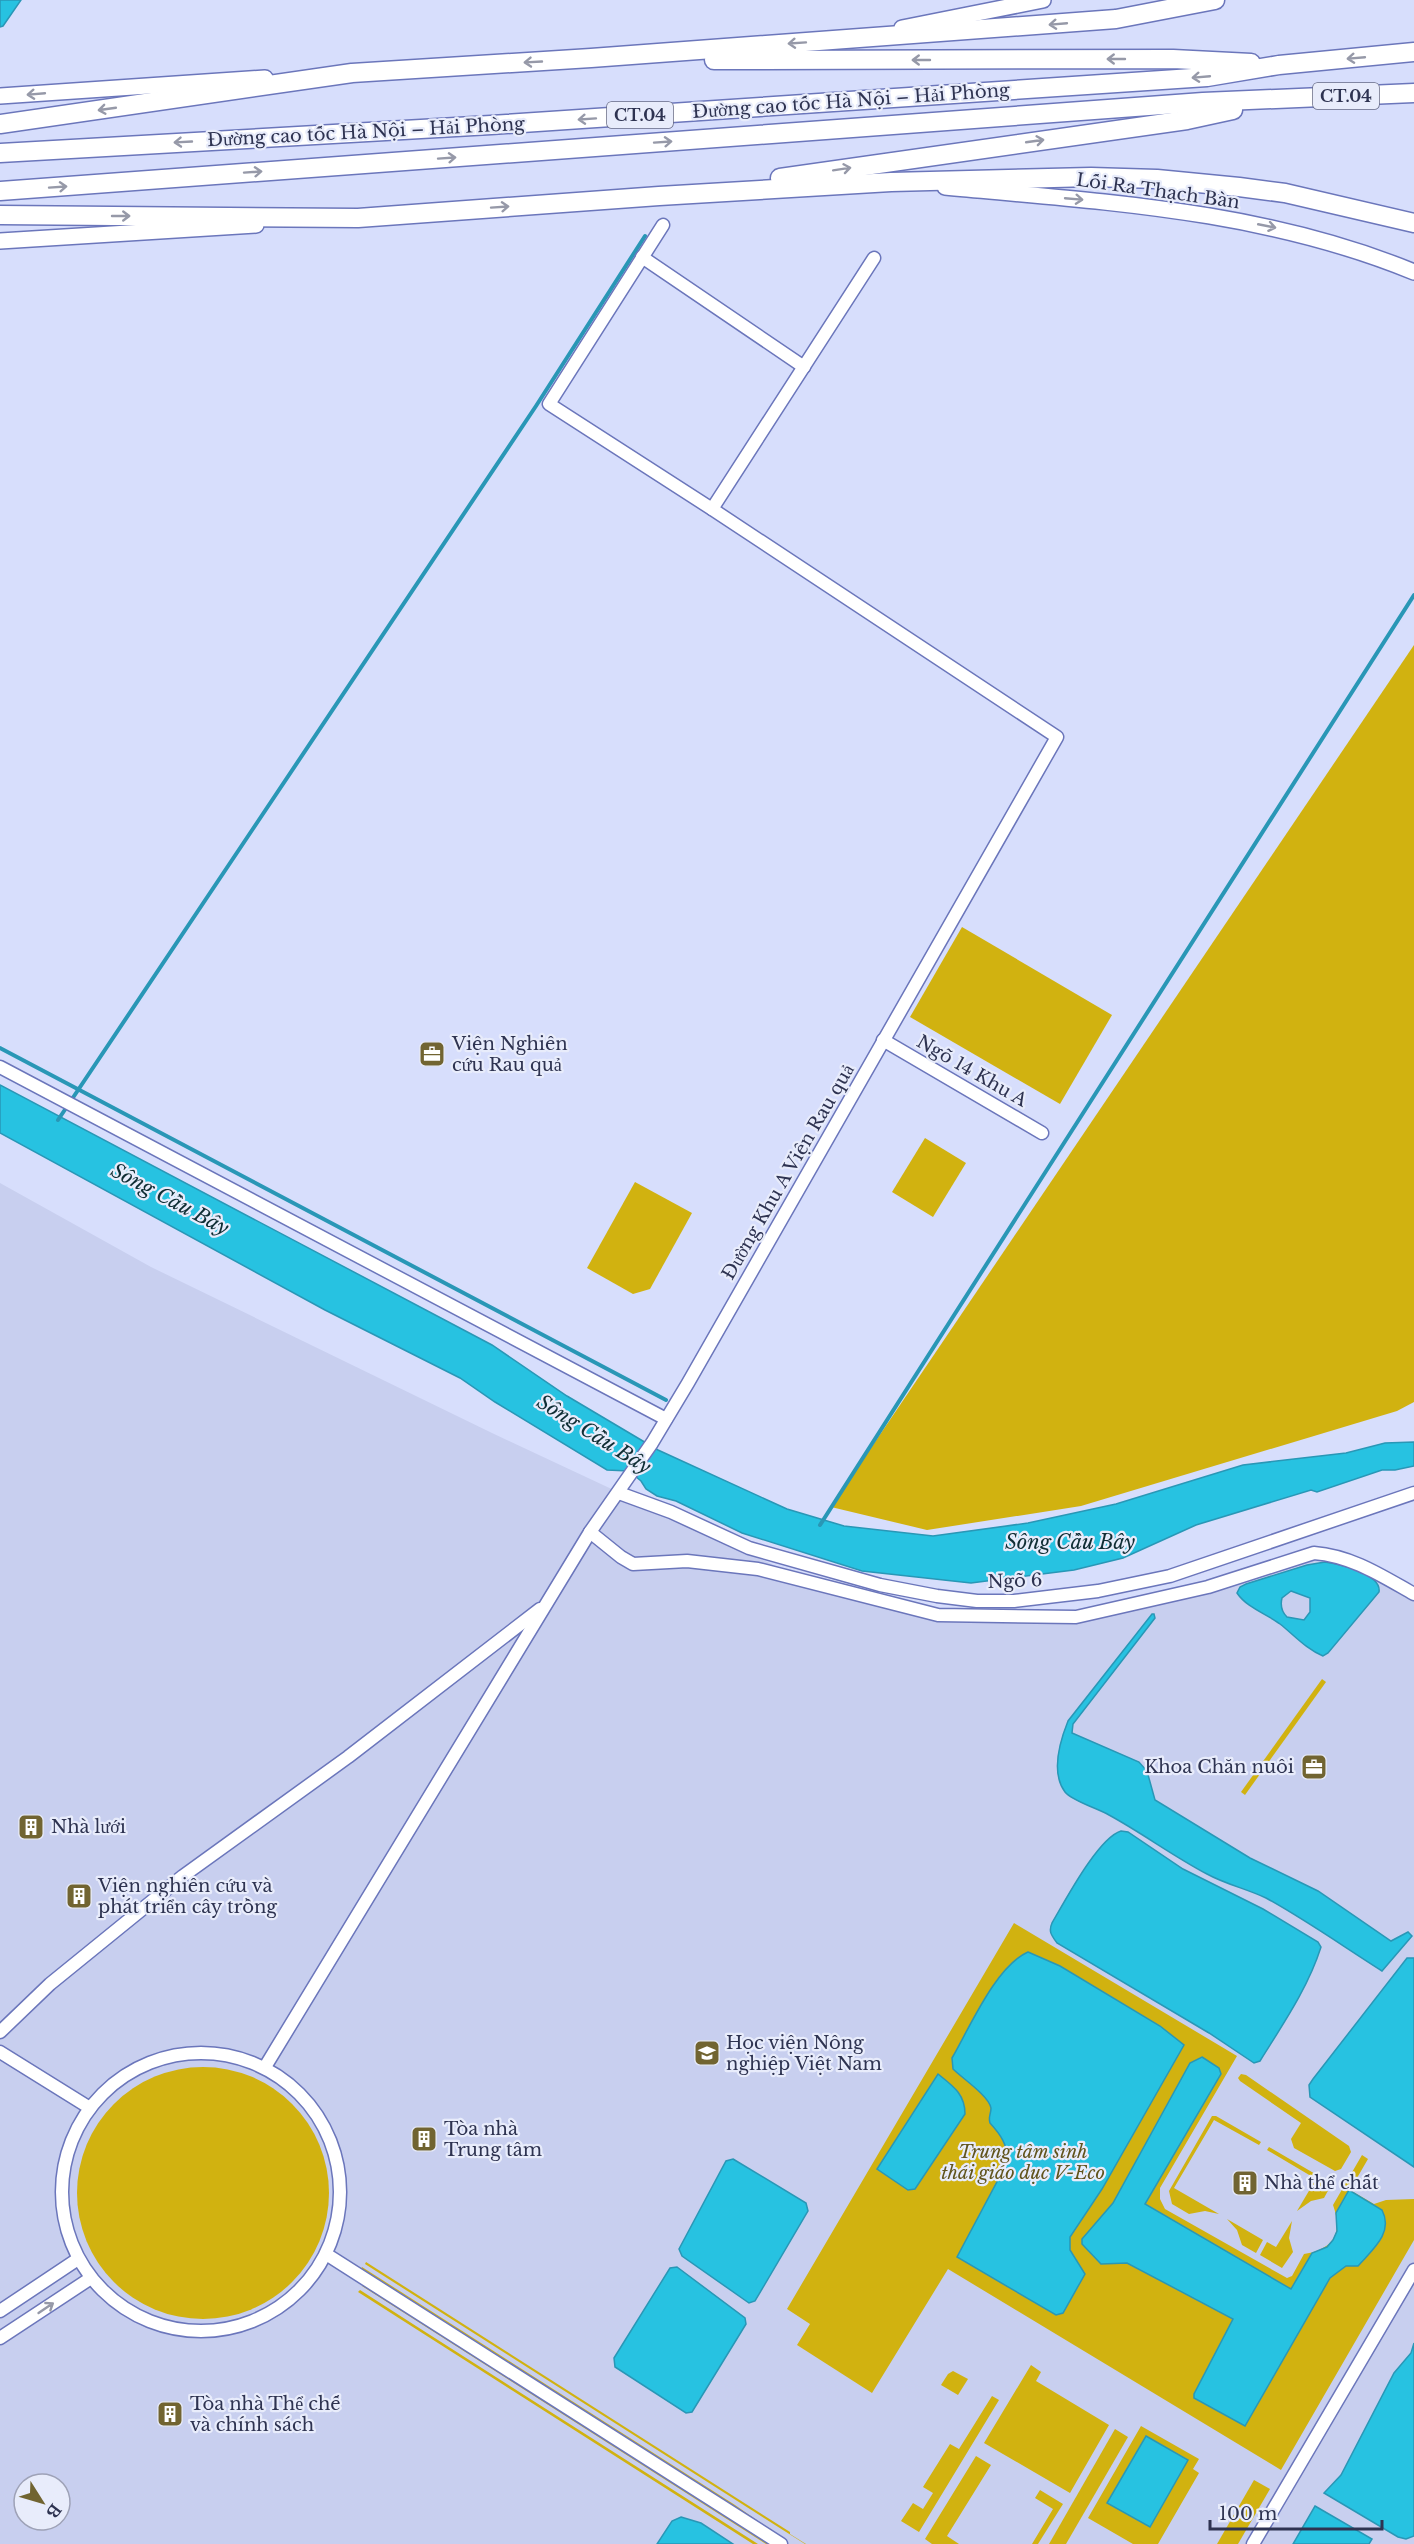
<svg xmlns="http://www.w3.org/2000/svg" width="1414" height="2544" viewBox="0 0 1414 2544" font-family="'Libre Baskerville',serif">
	<style>
		.built { fill: #c8cfef; fill-rule: evenodd }
		.green { fill: #d1b210; fill-rule: evenodd }
		.water { fill: #27c2e1; stroke: #2997b6; stroke-width: 1.5; fill-rule: evenodd }
		.lines { fill: none; stroke-linecap: round; stroke-linejoin: round }
		.stream { stroke: #2997b6; stroke-width: 4 }
		.minor-casing { stroke: #6b76bb; stroke-width: 15 }
		.major-casing { stroke: #6b76bb; stroke-width: 18 }
		.highway-casing { stroke: #6b76bb; stroke-width: 21 }
		.minor { stroke: #fff; stroke-width: 12 }
		.major { stroke: #fff; stroke-width: 15 }
		.highway { stroke: #fff; stroke-width: 18 }
		.oneway { stroke: #9699a8 }
		.labels { text-anchor: middle; dominant-baseline: central; stroke-width: 4.5; stroke-linejoin: round; paint-order: stroke }
		.shield { fill: #e8ecfb; stroke: #666a84; stroke-width: 1.5 }
		.shield-label { font-size: 16px; font-weight: bold; fill: #2e3351 }
		.street-label { font-size: 18px; fill: #2e3351; stroke: #e8ecfb }
		.poi-label { font-size: 18px; fill: #2e3351; stroke: #e8ecfb; text-anchor: start }
		.park-label { font-size: 18px; font-style: italic; fill: #61541d; stroke: #e8ecfb }
		.water-label { font-size: 20px; font-style: italic; fill: #102e35; stroke: #e8ecfb }
	</style>
	<rect width="100%" height="100%" fill="#d7defc"/>
	<path class="built" d="M0 1183 151 1267 492 1433 823 1588 937 1619 1077 1621 1320 1557 1338 1558 1414 1598V2544H0ZM24 2484H60V2520H24Z"/>
	<g class="green">
		<polygon points="1414,645 1414,1402 1397,1411 1081,1506 927,1530 831,1507"/>
		<polygon points="962,927 1112,1015 1060,1104 910,1017"/>
		<polygon points="925,1138 966,1163 933,1217 892,1192"/>
		<polygon points="635,1182 692,1213 650,1289 633,1294 587,1268"/>
		<polygon points="1322,1679 1326,1682 1245,1795 1241,1792"/>
		<path d="M1014 1923 1237 2056 1160 2188V2199L1165 2209 1287 2278 1292 2276 1304 2254C1334 2249 1343 2233 1333 2205L1362 2155 1368 2159 1350 2190 1374 2204 1386 2200 1414 2199V2240L1281 2470 948 2269 872 2393 797 2345 810 2324 787 2309Z"/>
		<circle cx="203" cy="2193" r="126"/>
		<polygon points="1241,2074 1246,2075 1349,2146 1351,2152 1341,2169 1335,2171 1294,2148 1291,2139 1301,2123 1240,2081 1238,2078"/>
		<polygon points="1212,2116 1216,2116 1261,2142 1259,2145 1214,2120 1174,2188 1219,2214 1205,2211 1189,2214 1172,2204 1169,2191"/>
		<polygon points="1269,2147 1329,2182 1330,2187 1324,2198 1311,2201 1297,2211 1316,2179 1267,2150"/>
		<polygon points="1227,2219 1263,2240 1256,2253 1242,2245 1237,2230"/>
		<polygon points="1292,2221 1289,2238 1293,2252 1282,2268 1260,2255 1267,2242 1276,2247"/>
		<polygon points="366,2262 790,2532 790,2534 806,2544 805,2544 365,2264"/>
		<polygon points="362,2267 735,2505 778,2535 361,2269"/>
		<polygon points="363,2284 771,2544 766,2544 362,2286"/>
		<polygon points="360,2290 416,2326 758,2544 753,2544 358,2292"/>
		<polygon points="1031,2365 1041,2372 1036,2381 1109,2425 1070,2493 984,2443"/>
		<polygon points="953,2371 968,2379 958,2395 941,2385 948,2374"/>
		<polygon points="992,2396 999,2400 919,2532 901,2521 913,2503 923,2509 933,2493 923,2487 950,2444 959,2449"/>
		<path d="M1141 2426 1199 2459 1193 2469 1199 2473 1158 2544H1133L1088 2518ZM1146 2436 1150 2527 1108 2503Z"/>
		<polygon points="1115,2429 1128,2437 1066,2544 1049,2544"/>
		<polygon points="976,2456 991,2465 947,2536 959,2544 932,2544 925,2539"/>
		<polygon points="1254,2480 1270,2489 1238,2544 1217,2544"/>
		<polygon points="1040,2490 1063,2504 1038,2544 1032,2544 1053,2509 1035,2498"/>
	</g>
	<g class="water">
		<polygon points="0,0 21,0 3,26 0,27"/>
		<polygon points="0,1085 492,1345 567,1396 658,1450 787,1509 844,1526 933,1536 1028,1523 1116,1504 1243,1465 1346,1453 1385,1443 1414,1442 1414,1466 1395,1470 1382,1470 1317,1492 1311,1490 1196,1525 1123,1558 1074,1570 971,1583 862,1571 742,1533 676,1501 657,1496 646,1489 641,1481 629,1471 607,1470 495,1402 460,1378 325,1310 0,1133"/>
		<path d="M1325 1562C1339 1564 1382 1574 1379 1592L1328 1653 1323 1656C1306 1649 1294 1635 1280 1624 1267 1614 1247 1608 1237 1593L1240 1587 1246 1584 1307 1565ZM1291 1591 1310 1598V1612L1304 1620 1287 1617C1282 1612 1280 1606 1282 1598Z"/>
		<path d="M1152 1614H1154L1155 1618 1073 1724 1072 1733 1139 1762 1147 1771 1155 1800 1250 1858 1318 1891 1391 1941 1408 1932 1412 1936 1382 1971C1344 1947 1306 1920 1266 1898 1247 1889 1225 1884 1207 1874 1173 1856 1142 1833 1109 1815 1097 1808 1072 1801 1065 1792 1050 1772 1060 1741 1068 1721Z"/>
		<path d="M1121 1831 1128 1832 1183 1869 1263 1909 1318 1942 1321 1947C1308 1988 1283 2024 1260 2061L1254 2063 1209 2033 1057 1943C1052 1936 1048 1932 1052 1923 1065 1901 1098 1838 1121 1831Z"/>
		<path d="M1028 1952 1060 1966 1160 2026 1184 2045 1102 2189 1070 2237V2250L1085 2274 1063 2313 1056 2315 957 2257 1008 2161C1007 2144 1001 2135 990 2123 988 2117 991 2114 991 2108 989 2096 962 2078 953 2069L952 2058C970 2027 996 1966 1028 1952Z"/>
		<polygon points="1407,1958 1414,1958 1414,2167 1310,2097 1309,2085 1313,2079"/>
		<path d="M1202 2057 1219 2068 1221 2074 1145 2204 1291 2289 1312 2253 1327 2247 1333 2240 1337 2231 1336 2213 1349 2190 1382 2210C1394 2233 1372 2250 1358 2266H1346L1330 2278 1245 2426 1194 2398V2394L1233 2319 1127 2263 1101 2264 1082 2244V2239L1113 2203 1190 2063Z"/>
		<path d="M938 2074C953 2086 965 2094 965 2114L915 2189 908 2190 877 2169Z"/>
		<polygon points="733,2159 806,2203 808,2211 755,2301 749,2303 682,2256 679,2249 726,2161"/>
		<polygon points="677,2267 745,2318 746,2324 692,2412 686,2413 615,2367 614,2358 670,2268"/>
		<polygon points="1414,2343 1414,2536 1406,2539 1398,2537 1324,2493 1341,2475 1394,2373 1411,2353"/>
		<polygon points="1146,2436 1188,2460 1150,2527 1107,2503"/>
		<polygon points="1315,2506 1372,2539 1369,2544 1293,2544"/>
		<polygon points="681,2517 701,2523 733,2544 657,2544 672,2521"/>
	</g>
	<g class="lines">
		<g class="stream">
			<polyline points="0,1048 666,1400"/>
			<polyline points="58,1120 536,406 645,236"/>
			<polyline points="820,1525 1414,595"/>
		</g>
		<g class="minor-casing">
			<g id="minor">
				<polyline points="642,257 804,367"/>
				<polyline points="712,509 874,258"/>
				<polyline points="883,1040 1042,1133"/>
				<polyline points="0,1067 666,1419"/>
				<polyline points="619,1493 671,1512 749,1548 880,1585 937,1596 977,1601 1014,1601 1098,1591 1170,1576 1414,1493"/>
				<path d="M590 1532 621 1557 633 1564 687 1561 758 1569 938 1615 1076 1617 1208 1587 1314 1553C1352 1556 1382 1576 1414 1594"/>
				<polyline points="0,2032 50,1984 183,1876 348,1757 540,1609"/>
				<polyline points="0,2052 90,2108"/>
				<circle cx="201" cy="2192" r="139"/>
				<polyline points="265,2067 590,1532 652,1443 688,1383 1057,737 712,509 549,404 663,225"/>
				<polyline points="326,2254 781,2544"/>
				<polyline points="0,2311 78,2259"/>
				<polyline points="0,2338 91,2278"/>
				<polyline points="1253,2544 1414,2270"/>
			</g>
		</g>
		<g class="major-casing">
			<g id="major">
				<polyline points="902,28 1043,0"/>
				<polyline points="0,96 265,78"/>
				<path d="M945 187C1105 202 1263 210 1414 272"/>
				<polyline points="0,241 256,225"/>
			</g>
		</g>
		<g class="highway-casing">
			<g id="highway">
				<polyline points="714,60 1173,59 1251,63"/>
				<polyline points="0,124 352,73 591,58 1116,19 1215,0"/>
				<polyline points="0,153 491,125 1207,77 1279,65 1414,52"/>
				<polyline points="780,178 1187,120 1233,110"/>
				<polyline points="0,191 1203,102 1414,93"/>
				<polyline points="0,215 358,218 659,196 891,182 1091,177 1157,179 1239,187 1285,193 1414,223"/>
			</g>
		</g>
		<use href="#minor" class="minor"/>
		<use href="#major" class="major"/>
		<use href="#highway" class="highway"/>
	</g>
	<defs><path id="oneway-shaft" d="M-6 0H5M1.5-3L5.5 0L1.5 3" fill="none" stroke-width="1.6" stroke-linecap="round" stroke-linejoin="round" transform="scale(1.5)"/></defs>
	<g class="oneway">
		<use href="#oneway-shaft" transform="translate(1058 24) rotate(175)"/>
		<use href="#oneway-shaft" transform="translate(797 43) rotate(176)"/>
		<use href="#oneway-shaft" transform="translate(1356 58) rotate(175)"/>
		<use href="#oneway-shaft" transform="translate(1116 59) rotate(180)"/>
		<use href="#oneway-shaft" transform="translate(921 60) rotate(180)"/>
		<use href="#oneway-shaft" transform="translate(533 62) rotate(177)"/>
		<use href="#oneway-shaft" transform="translate(1201 77) rotate(175)"/>
		<use href="#oneway-shaft" transform="translate(36 94) rotate(175)"/>
		<use href="#oneway-shaft" transform="translate(107 109) rotate(172)"/>
		<use href="#oneway-shaft" transform="translate(587 119) rotate(176)"/>
		<use href="#oneway-shaft" transform="translate(1035 141) rotate(-8)"/>
		<use href="#oneway-shaft" transform="translate(183 142) rotate(177)"/>
		<use href="#oneway-shaft" transform="translate(663 142) rotate(-4)"/>
		<use href="#oneway-shaft" transform="translate(447 158) rotate(-4)"/>
		<use href="#oneway-shaft" transform="translate(842 169) rotate(-9)"/>
		<use href="#oneway-shaft" transform="translate(253 172) rotate(-4)"/>
		<use href="#oneway-shaft" transform="translate(58 187) rotate(-4)"/>
		<use href="#oneway-shaft" transform="translate(1074 199) rotate(5)"/>
		<use href="#oneway-shaft" transform="translate(500 207) rotate(-4)"/>
		<use href="#oneway-shaft" transform="translate(121 216)"/>
		<use href="#oneway-shaft" transform="translate(1267 226) rotate(11)"/>
		<use href="#oneway-shaft" transform="translate(46 2308) rotate(-34)"/>
	</g>
	<defs>
		<g id="office-square" transform="scale(1.35)"><rect x="-9" y="-9" width="18" height="18" rx="4" fill="#716431" stroke="#e8ecfb"/><path d="M-6-3h4V-5.5h4V-3h4V5H-6ZM-1-4.5V-3h2v-1.5ZM-6 0V1H6V0Z" fill="#fff"/></g>
		<g id="building-square" transform="scale(1.35)"><rect x="-9" y="-9" width="18" height="18" rx="4" fill="#716431" stroke="#e8ecfb"/><path d="M-4-6H4V6H1V3H-1V6H-4ZM-2.5-4.3h1.7v1.8h-1.7ZM.8-4.3h1.7v1.8H.8ZM-2.5-1h1.7V.8h-1.7ZM.8-1h1.7V.8H.8Z" fill="#fff"/></g>
		<g id="university-square" transform="scale(1.35)"><rect x="-9" y="-9" width="18" height="18" rx="4" fill="#716431" stroke="#e8ecfb"/><path d="M0-5L7-2L0 1L-7-2ZM-4 1L0 2.5L4 1V4Q0 6-4 4Z" fill="#fff"/></g>
	</defs>
	<g fill-rule="evenodd">
		<use href="#office-square" x="432" y="1054"/>
		<use href="#office-square" x="1314" y="1767"/>
		<use href="#building-square" x="31" y="1827"/>
		<use href="#building-square" x="79" y="1896"/>
		<use href="#university-square" x="707" y="2053"/>
		<use href="#building-square" x="424" y="2139"/>
		<use href="#building-square" x="1245" y="2183"/>
		<use href="#building-square" x="170" y="2414"/>
	</g>
	<g class="labels">
		<g class="shield">
			<rect x="1313" y="83" width="66" height="26" rx="4.5"/>
			<rect x="607" y="102" width="66" height="26" rx="4.5"/>
		</g>
		<g class="shield-label">
			<text x="1346" y="96">CT.04</text>
			<text x="640" y="115">CT.04</text>
		</g>
		<g class="street-label">
			<text transform="translate(851 101) rotate(-4)">Đường cao tốc Hà Nội – Hải Phòng</text>
			<text transform="translate(366 132) rotate(-3)">Đường cao tốc Hà Nội – Hải Phòng</text>
			<text transform="translate(1158 191) rotate(8)">Lối Ra Thạch Bàn</text>
			<text transform="translate(972 1071) rotate(30)">Ngõ 14 Khu A</text>
			<text transform="translate(788 1172) rotate(-60)">Đường Khu A Viện Rau quả</text>
			<text transform="translate(1015 1581) rotate(-2)">Ngõ 6</text>
		</g>
		<g class="poi-label">
			<text x="452" y="1044">Viện Nghiên<tspan x="452" dy="21">cứu Rau quả</tspan></text>
			<text x="1294" y="1767" text-anchor="end">Khoa Chăn nuôi</text>
			<text x="51" y="1827">Nhà lưới</text>
			<text x="98" y="1886">Viện nghiên cứu và<tspan x="98" dy="21">phát triển cây trồng</tspan></text>
			<text x="726" y="2043">Học viện Nông<tspan x="726" dy="21">nghiệp Việt Nam</tspan></text>
			<text x="444" y="2129">Tòa nhà<tspan x="444" dy="21">Trung tâm</tspan></text>
			<text x="1264" y="2183">Nhà thể chất</text>
			<text x="190" y="2404">Tòa nhà Thể chế<tspan x="190" dy="21">và chính sách</tspan></text>
		</g>
		<g class="park-label">
			<text x="1023" y="2152">Trung tâm sinh<tspan x="1023" dy="21">thái giáo dục V-Eco</tspan></text>
		</g>
		<g class="water-label">
			<text transform="translate(170 1199) rotate(28)">Sông Cầu Bây</text>
			<text transform="translate(594 1434) rotate(32)">Sông Cầu Bây</text>
			<text x="1070" y="1542">Sông Cầu Bây</text>
		</g>
	</g>
	<g transform="translate(42 2502) rotate(127)"><circle r="28" fill="#e8ecfb" stroke="#9ea2b7" stroke-width="1.5"/>
	<path d="M0-4.5L10 22L0 15L-10 22Z" fill="#716431"/>
	<text y="-9" font-size="16" font-weight="bold" text-anchor="middle" fill="#2e3351">B</text>
	</g>
	<path d="M1210 2520v9h172v-9" fill="none" stroke="#2e3351" stroke-width="3"/>
	<text x="1219" y="2520" font-size="18" fill="#2e3351" stroke="#e8ecfb" stroke-width="4.5" paint-order="stroke">100 m</text>
</svg>
